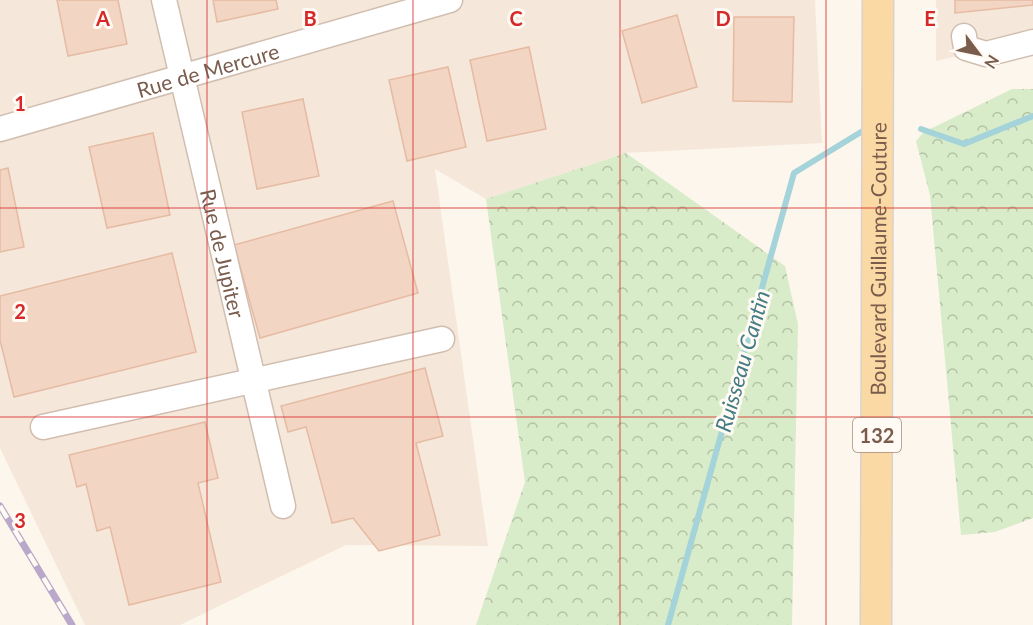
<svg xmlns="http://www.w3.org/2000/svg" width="1033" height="625" viewBox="0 0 1033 625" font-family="Lato,sans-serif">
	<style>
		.residential { fill: #f5e8da }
		.forest { fill: url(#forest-crowns) }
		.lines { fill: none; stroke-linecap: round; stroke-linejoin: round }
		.stream { stroke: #a5d3da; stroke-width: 6 }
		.building { fill: #f3d5c3; stroke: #e6bba3; stroke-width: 1.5 }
		.minor-casing { stroke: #d1beb0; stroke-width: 27 }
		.major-casing { stroke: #dad1cd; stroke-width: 33 }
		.minor { stroke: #fff; stroke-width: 24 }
		.major { stroke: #fbd9a5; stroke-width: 30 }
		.rail-casing { stroke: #b9a8c9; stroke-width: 7 }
		.rail { stroke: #fffaf3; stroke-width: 4.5; stroke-dasharray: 14; stroke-linecap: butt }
		.grid { fill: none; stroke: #d62828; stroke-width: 1.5; stroke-opacity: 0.55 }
		.labels { text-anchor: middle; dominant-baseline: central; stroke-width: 6; stroke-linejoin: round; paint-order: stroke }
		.shield { fill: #fffaf3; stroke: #a28b7f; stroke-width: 1.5 }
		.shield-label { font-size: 20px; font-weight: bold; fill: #7a5c4d }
		.street-label { font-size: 21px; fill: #7a5c4d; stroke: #fffaf3 }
		.water-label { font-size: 22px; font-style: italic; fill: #437c86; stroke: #fffaf3 }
		.grid-label { font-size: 20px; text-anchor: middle; font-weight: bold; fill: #d62828; stroke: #fffaf3; stroke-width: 6; stroke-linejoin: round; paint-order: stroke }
	</style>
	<defs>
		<pattern id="forest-crowns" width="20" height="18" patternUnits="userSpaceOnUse" patternTransform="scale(1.5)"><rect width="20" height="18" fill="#d8ecc9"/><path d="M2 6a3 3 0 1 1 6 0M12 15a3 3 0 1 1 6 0" fill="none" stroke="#b4c2a5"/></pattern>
	</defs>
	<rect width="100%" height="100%" fill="#fdf6ec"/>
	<g class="residential">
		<polygon points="0,0 815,0 822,143 626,153 486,199 435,169 488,546 346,545 180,625 85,625 0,448"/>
		<polygon points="936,0 1033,0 1033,38 936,61"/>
	</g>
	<g class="forest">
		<polygon points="1012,89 1033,89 1033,518 995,532 961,535 930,195 916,141 924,132"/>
		<polygon points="626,153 785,266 798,324 792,625 476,625 525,482 486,199"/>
	</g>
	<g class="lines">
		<g class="stream">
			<polyline points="921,129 964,144 1033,116"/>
			<polyline points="668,625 794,173 861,132"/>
		</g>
	</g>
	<g class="building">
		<polygon points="57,0 118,0 127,44 68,56"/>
		<polygon points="213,0 276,0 278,9 217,22"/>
		<polygon points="955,0 1033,0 1033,5 955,13"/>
		<polygon points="677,15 697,87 642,103 622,31"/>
		<polygon points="734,17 794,17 792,102 733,101"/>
		<polygon points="529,47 546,129 487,141 470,60"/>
		<polygon points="448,67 466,147 407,161 389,80"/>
		<polygon points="303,99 319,176 257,189 242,112"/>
		<polygon points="153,133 170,215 107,228 89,147"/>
		<polygon points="8,168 24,247 0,252 0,170"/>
		<polygon points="393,201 418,293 260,338 234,245"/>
		<polygon points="172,253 196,352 14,397 0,340 0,296"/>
		<polygon points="425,368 443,436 416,443 440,535 379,551 353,518 332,523 306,427 288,432 281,406"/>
		<polygon points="205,422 218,478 198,483 221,582 129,605 110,527 97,531 86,484 77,487 69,455"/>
	</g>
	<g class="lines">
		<g class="minor-casing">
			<g id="minor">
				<path id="s1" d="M164 0 283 506"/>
				<polyline points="964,36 966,48 986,54 1033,42"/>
				<path id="s2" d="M0 129 450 0"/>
				<polyline points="43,427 442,339"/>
			</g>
		</g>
		<g class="major-casing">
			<g id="major">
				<path id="s3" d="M876 625 878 0"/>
			</g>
		</g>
		<use href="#minor" class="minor"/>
		<use href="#major" class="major"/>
		<g class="rail-casing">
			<polyline id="rail" points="0,506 72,625"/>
		</g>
		<use href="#rail" class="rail"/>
	</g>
	<path class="grid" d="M207 0V625M413 0V625M620 0V625M826 0V625M0 208H1033M0 417H1033"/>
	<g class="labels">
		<rect class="shield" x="853" y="418" width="48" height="34" rx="4.5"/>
		<g class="shield-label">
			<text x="877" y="435">132</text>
		</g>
		<g class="street-label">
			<text stroke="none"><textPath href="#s2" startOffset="216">Rue de Mercure</textPath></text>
			<text stroke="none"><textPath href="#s1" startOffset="260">Rue de Jupiter</textPath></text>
			<text stroke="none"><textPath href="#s3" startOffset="366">Boulevard Guillaume-Couture</textPath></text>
		</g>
		<g class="water-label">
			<text transform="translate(742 361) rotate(-74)">Ruisseau Cantin</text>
		</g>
	</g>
	<g class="grid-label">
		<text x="103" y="26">A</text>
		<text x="310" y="26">B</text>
		<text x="516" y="26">C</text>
		<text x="723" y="26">D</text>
		<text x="930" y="26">E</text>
		<text x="20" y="111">1</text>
		<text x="20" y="319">2</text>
		<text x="20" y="528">3</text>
	</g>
	<g transform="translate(979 54) rotate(122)" stroke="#fffaf3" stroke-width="4.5" paint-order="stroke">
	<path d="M0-4.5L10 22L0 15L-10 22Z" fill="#7a5c4d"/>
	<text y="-9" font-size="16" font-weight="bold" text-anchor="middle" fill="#7a5c4d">N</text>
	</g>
</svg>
